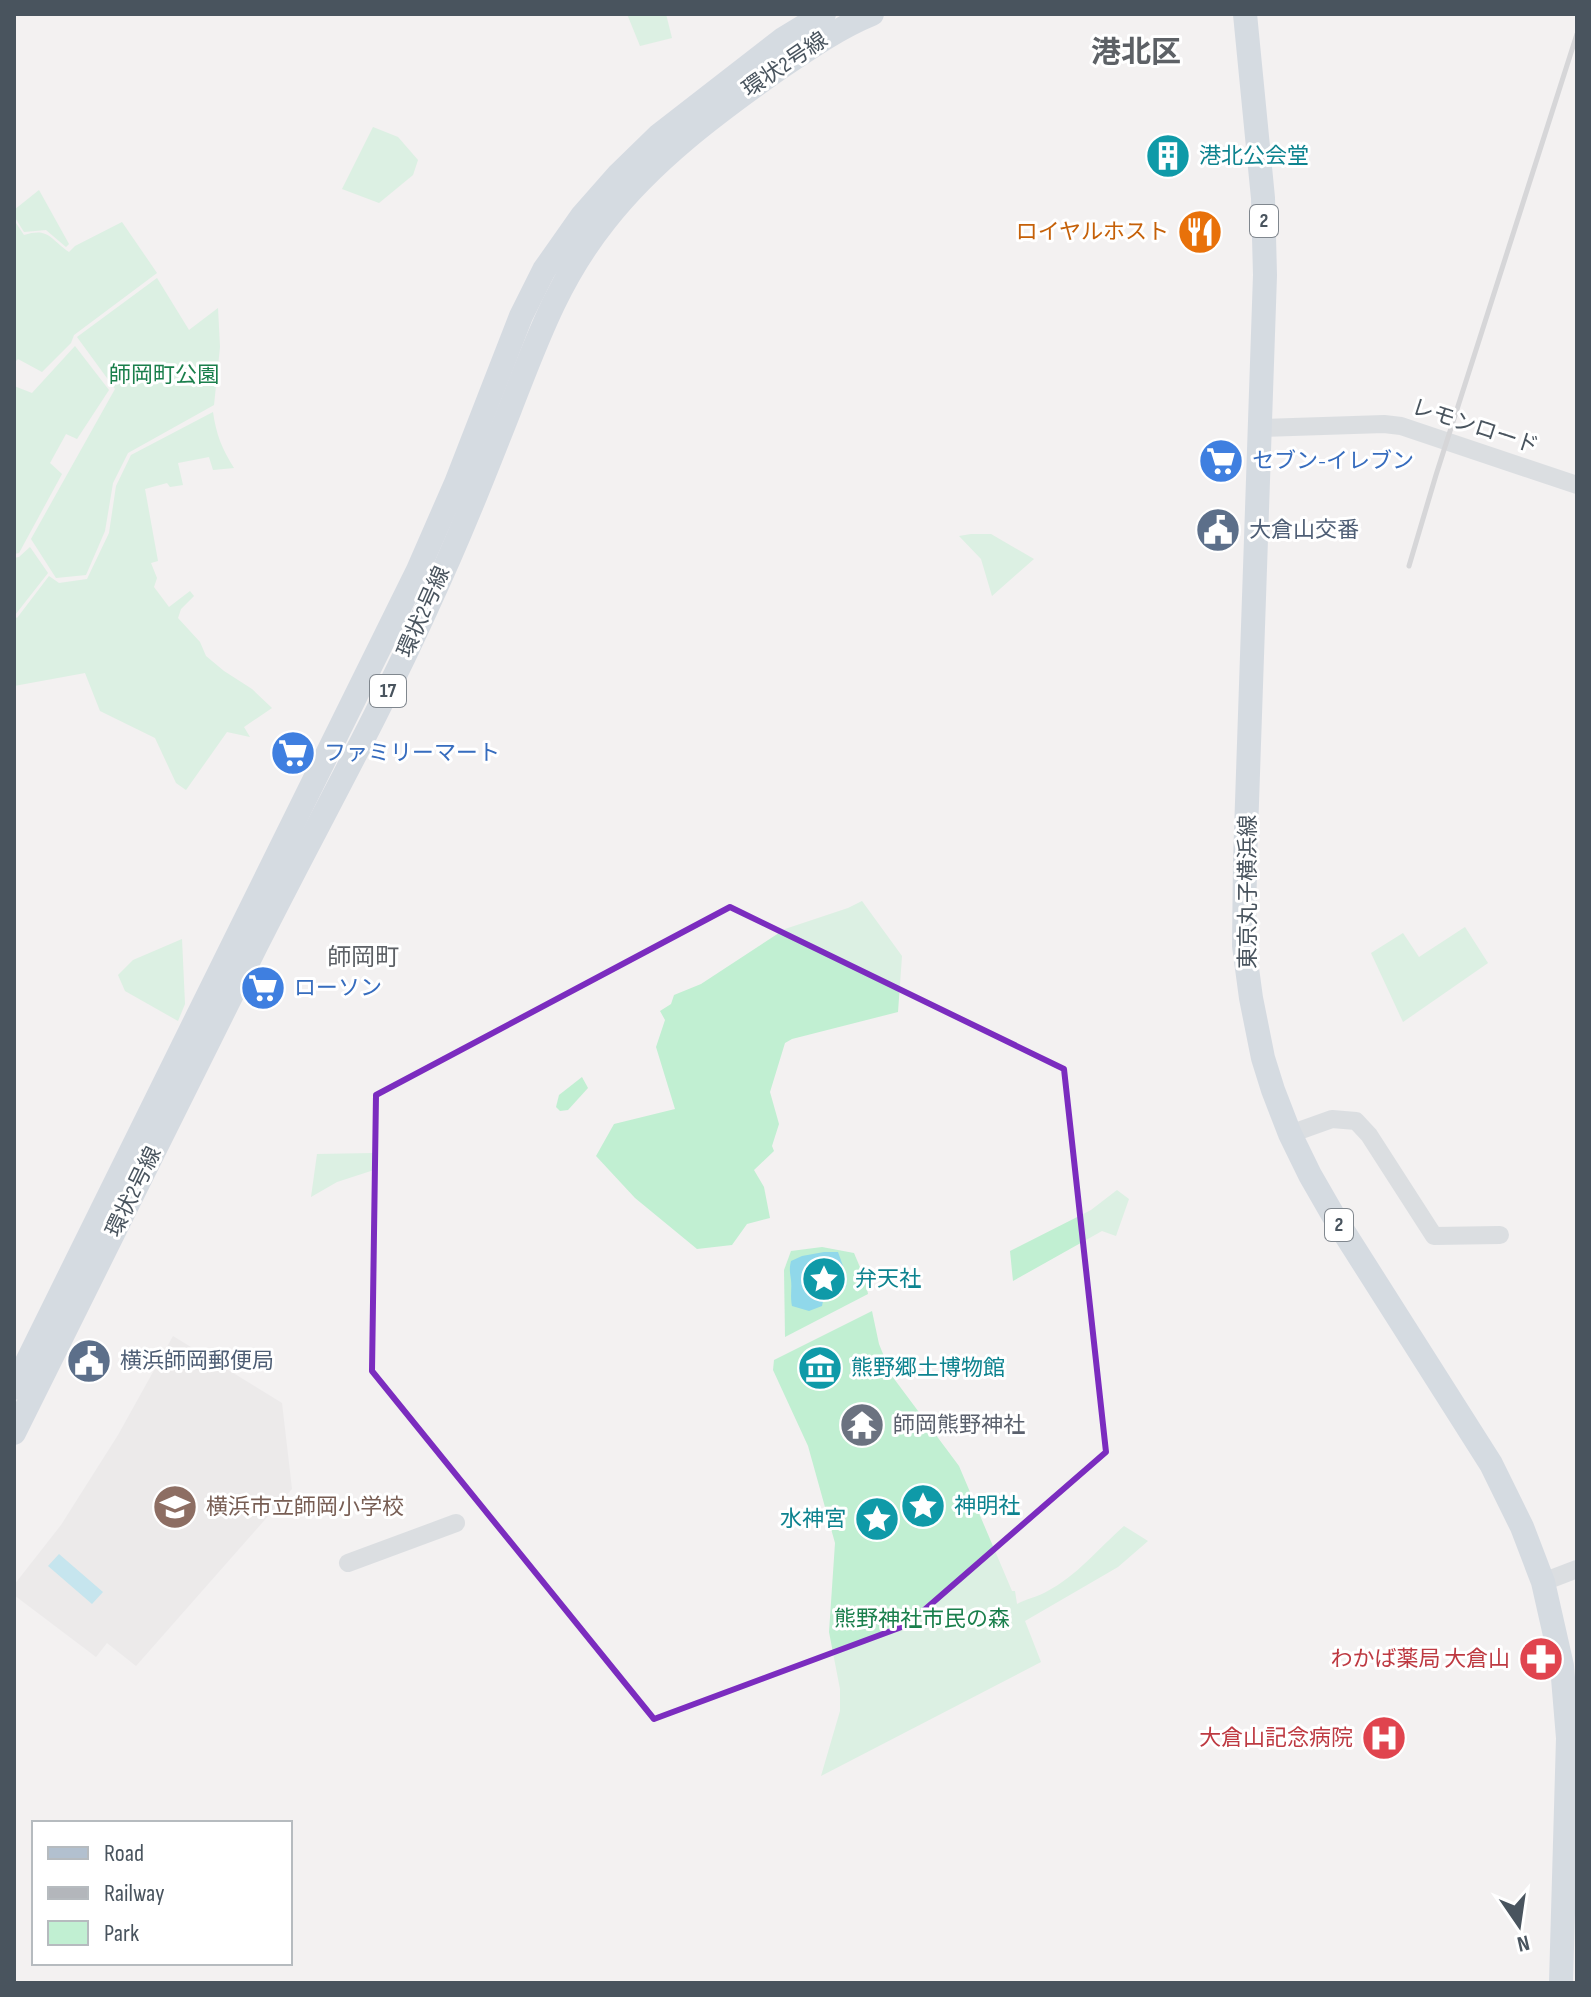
<svg xmlns="http://www.w3.org/2000/svg" width="1591" height="1997" viewBox="0 0 1591 1997" font-family="'Sofia Sans Condensed','Noto Sans JP',sans-serif">
	<style>
		.education { fill: #e4e2e3 }
		.green { fill: #c1efd2 }
		.water { fill: #90d8ea }
		.lines { fill: none; stroke-linecap: round; stroke-linejoin: round }
		.tertiary { stroke: #bfc8cf; stroke-width: 18 }
		.primary { stroke: #b2c0cf; stroke-width: 24 }
		.rail { stroke: #b3b6bb; stroke-width: 5 }
		.marked { fill: none; stroke: #7b2cbf; stroke-width: 6; stroke-linejoin: round }
		.labels { text-anchor: middle; dominant-baseline: central; stroke-width: 6; stroke-linejoin: round; paint-order: stroke }
		.shield { fill: #fff; stroke: #80878e; stroke-width: 2 }
		.shield-label { font-size: 20px; font-weight: bold; fill: #49545e }
		.street-label { font-size: 22px; fill: #49545e; stroke: #fff }
		.culture-label { font-size: 22px; fill: #0d838f; stroke: #fff; text-anchor: start }
		.food-label { font-size: 22px; fill: #c56008; stroke: #fff; text-anchor: end }
		.park-label { font-size: 22px; fill: #1a7f4c; stroke: #fff }
		.shop-label { font-size: 22px; fill: #366cbe; stroke: #fff; text-anchor: start }
		.service-label { font-size: 22px; fill: #4e5e75; stroke: #fff; text-anchor: start }
		.worship-label { font-size: 22px; fill: #5b616d; stroke: #fff; text-anchor: start }
		.education-label { font-size: 22px; fill: #785e54; stroke: #fff; text-anchor: start }
		.health-label { font-size: 22px; fill: #be3a42; stroke: #fff; text-anchor: end }
		.neighbourhood-label { font-size: 24px; fill: #5d6166; stroke: #fff }
		.district-label { font-size: 30px; font-weight: bold; fill: #5d6166; stroke: #fff }
	</style>
	<rect width="100%" height="100%" fill="#f3f1f1"/>
	<polygon class="education" points="173,1336 282,1403 292,1489 136,1666 107,1643 96,1657 14,1595 14,1585 61,1525 118,1435"/>
	<g class="green">
		<polygon points="627,14 666,14 672,38 640,46"/>
		<polygon points="373,127 398,137 418,160 413,175 379,203 342,189"/>
		<polygon points="39,190 69,244 66,247 46,230 24,232 14,216 14,210"/>
		<path d="M14 220 24 235C49 227 50 239 69 252L75 246 122 222 157 273 74 335 71 343 42 372 18 359 14 363Z"/>
		<polygon points="157,278 189,330 218,308 220,347 214,405 128,453 113,483 105,531 86,575 56,578 31,539 115,389 77,337"/>
		<polygon points="75,346 109,390 77,439 66,434 50,463 62,474 19,553 14,554 14,386 32,393"/>
		<path d="M213 412C216 434 222 449 234 468L213 470 209 457 178 463 183 485 170 487 167 483 145 489 158 561 151 563 157 578 154 587 169 607 190 591 194 596 181 609 178 618 200 642 206 656 224 671 252 689 272 708 244 727 250 737 227 732 186 790 176 783 155 738 100 711 85 673 14 686V616L17 618 49 576 59 583 87 579 109 533 116 486 131 455Z"/>
		<polygon points="971,534 991,534 1034,559 992,596 981,559 959,536"/>
		<polygon points="30,547 48,573 15,615 14,558 19,557"/>
		<polygon points="862,901 902,956 898,1012 792,1039 785,1043 770,1092 779,1124 772,1146 774,1151 754,1170 764,1187 770,1218 747,1224 732,1245 697,1249 635,1198 596,1156 614,1124 675,1109 656,1047 665,1020 660,1011 671,1004 674,995 701,984 785,929 848,908"/>
		<polygon points="1465,927 1488,963 1403,1022 1371,953 1403,933 1419,957"/>
		<polygon points="182,939 185,1004 178,1021 125,991 118,975 133,960"/>
		<polygon points="582,1077 588,1088 568,1110 560,1111 556,1107 559,1095"/>
		<polygon points="374,1153 377,1169 337,1182 311,1197 317,1154"/>
		<polygon points="1117,1190 1129,1199 1116,1236 1102,1231 1013,1281 1010,1251 1091,1210"/>
		<polygon points="822,1247 854,1253 865,1279 868,1294 785,1337 784,1270 791,1251"/>
		<path d="M872 1311 879 1344 892 1376 959 1466 1012 1591H1015L1017 1604C1026 1599 1037 1597 1046 1592 1077 1576 1099 1548 1124 1526L1148 1541 1118 1567 1025 1621 1041 1662 821 1776 840 1711V1689L829 1632 835 1543 808 1446 773 1370 774 1360Z"/>
	</g>
	<g class="water">
		<path d="M824 1252H838L847 1277 846 1287 838 1291C831 1284 832 1274 824 1269L819 1271 820 1287 824 1296 822 1306 809 1311 792 1306C790 1296 792 1289 791 1280 790 1272 789 1269 791 1261L802 1256Z"/>
		<polygon points="59,1554 103,1592 92,1604 48,1566"/>
	</g>
	<g class="lines">
		<g class="tertiary">
			<polyline points="1261,428 1384,424 1401,426 1577,485"/>
			<polyline points="1290,1134 1332,1119 1356,1121 1369,1135 1434,1236 1500,1235"/>
			<polyline points="348,1563 456,1523"/>
			<polyline points="1543,1582 1577,1569"/>
		</g>
		<g class="primary">
			<polyline points="1245,14 1263,198 1265,275 1245,861 1244,946 1251,998 1263,1058 1273,1090 1290,1134 1310,1175 1333,1215 1491,1464 1522,1527 1543,1582 1562,1666 1568,1738 1561,1983"/>
			<polyline points="14,1388 418,570 456,483 521,316 544,270 582,216 619,174 658,136 783,39 824,14"/>
			<path d="M14 1433C96 1271 174 1108 256 946 313 832 376 721 428 605 458 541 484 475 510 409 537 340 558 280 605 221 653 160 715 114 777 70 808 49 838 28 872 14"/>
		</g>
		<polyline class="rail" points="1409,566 1436,475 1577,34"/>
	</g>
	<path d="M0 0H1591V1997H0ZM730 907 1064 1069 1106 1452 907 1625 654 1719 372 1371 376 1095Z" fill="#f3f1f1" fill-opacity=".55" fill-rule="evenodd"/>
	<path class="marked" d="M730 907 1064 1069 1106 1452 907 1625 654 1719 372 1371 376 1095Z"/>
	<defs>
		<g id="building-disc" transform="scale(2.3)"><circle r="9.5" fill="#0f9aa8" stroke="#fff"/><path d="M-4-6H4V6H1V3H-1V6H-4ZM-2.5-4.3h1.7v1.8h-1.7ZM.8-4.3h1.7v1.8H.8ZM-2.5-1h1.7V.8h-1.7ZM.8-1h1.7V.8H.8Z" fill="#fff"/></g>
		<g id="restaurant-disc" transform="scale(2.3)"><circle r="9.5" fill="#e8710a" stroke="#fff"/><path d="M-5-6h1v4h1v-4h1v4h1v-4h1v5L-1.5 .5V6h-2V.5L-5-1ZM5-6V6H3V1.5H1.5Q1.5-4 5-6Z" fill="#fff"/></g>
		<g id="supermarket-disc" transform="scale(2.3)"><circle r="9.5" fill="#3f7fe0" stroke="#fff"/><path d="M-6-5.5h2.5l.6 2H6L4.5 2H-2.5L-4.4-4H-6ZM-1.5 3.2a1.3 1.3 0 1 0 .1 0ZM3 3.2a1.3 1.3 0 1 0 .1 0Z" fill="#fff"/></g>
		<g id="civic-disc" transform="scale(2.3)"><circle r="9.5" fill="#5c6f8a" stroke="#fff"/><path d="M-.6-6.5H3V-4.5H.6V-3L4-1V1h2V6H-6V1h2V-1L-.6-3ZM-1.2 2.5V6h2.4V2.5Z" fill="#fff"/></g>
		<g id="sight-disc" transform="scale(2.3)"><circle r="9.5" fill="#0f9aa8" stroke="#fff"/><path d="M0-6L1.8-2.2L6-1.7L2.9 1.2L3.7 5.4L0 3.3L-3.7 5.4L-2.9 1.2L-6-1.7L-1.8-2.2Z" fill="#fff"/></g>
		<g id="museum-disc" transform="scale(2.3)"><circle r="9.5" fill="#0f9aa8" stroke="#fff"/><path d="M0-6L6-3V-2H-6V-3ZM-5-1h2V3h-2ZM-1-1h2V3h-2ZM3-1h2V3H3ZM-6 4H6V6H-6Z" fill="#fff"/></g>
		<g id="temple-disc" transform="scale(2.3)"><circle r="9.5" fill="#6b7280" stroke="#fff"/><path d="M0-6L5-2H3V0L6.5 2.5H4V6H1.5V3h-3V6H-4V2.5H-6.5L-3 0V-2H-5Z" fill="#fff"/></g>
		<g id="school-disc" transform="scale(2.3)"><circle r="9.5" fill="#8d6e63" stroke="#fff"/><path d="M0-5L7-2L0 1L-7-2ZM-4 1L0 2.5L4 1V4Q0 6-4 4Z" fill="#fff"/></g>
		<g id="pharmacy-disc" transform="scale(2.3)"><circle r="9.5" fill="#e0444e" stroke="#fff"/><path d="M-2-6h4v4h4v4h-4v4h-4v-4h-4v-4h4Z" fill="#fff"/></g>
		<g id="hospital-disc" transform="scale(2.3)"><circle r="9.5" fill="#e0444e" stroke="#fff"/><path d="M-5-5h3v3.5h4V-5h3V5h-3V1.5h-4V5h-3Z" fill="#fff"/></g>
	</defs>
	<g fill-rule="evenodd">
		<use href="#building-disc" x="1168" y="156"/>
		<use href="#restaurant-disc" x="1200" y="232"/>
		<use href="#supermarket-disc" x="1221" y="461"/>
		<use href="#civic-disc" x="1218" y="530"/>
		<use href="#supermarket-disc" x="293" y="753"/>
		<use href="#supermarket-disc" x="263" y="988"/>
		<use href="#sight-disc" x="824" y="1279"/>
		<use href="#civic-disc" x="89" y="1361"/>
		<use href="#museum-disc" x="820" y="1368"/>
		<use href="#temple-disc" x="862" y="1425"/>
		<use href="#sight-disc" x="923" y="1506"/>
		<use href="#school-disc" x="175" y="1507"/>
		<use href="#sight-disc" x="877" y="1519"/>
		<use href="#pharmacy-disc" x="1541" y="1659"/>
		<use href="#hospital-disc" x="1384" y="1738"/>
	</g>
	<g class="labels">
		<g class="shield">
			<rect x="1250" y="205" width="28" height="32" rx="6"/>
			<rect x="370" y="675" width="36" height="32" rx="6"/>
			<rect x="1325" y="1209" width="28" height="32" rx="6"/>
		</g>
		<g class="shield-label">
			<text x="1264" y="221">2</text>
			<text x="388" y="691">17</text>
			<text x="1339" y="1225">2</text>
		</g>
		<g class="street-label">
			<text transform="translate(785 65) rotate(-34)">環状2号線</text>
			<text transform="translate(1475 427) rotate(18)">レモンロード</text>
			<text transform="translate(424 612) rotate(-66)">環状2号線</text>
			<text transform="translate(1248 892) rotate(-90)">東京丸子横浜線</text>
			<text transform="translate(134 1192) rotate(-64)">環状2号線</text>
		</g>
		<g class="culture-label">
			<text x="1199" y="156">港北公会堂</text>
			<text x="855" y="1279">弁天社</text>
			<text x="851" y="1368">熊野郷土博物館</text>
			<text x="954" y="1506">神明社</text>
			<text x="846" y="1519" text-anchor="end">水神宮</text>
		</g>
		<g class="food-label">
			<text x="1169" y="232">ロイヤルホスト</text>
		</g>
		<g class="park-label">
			<text x="164" y="375">師岡町公園</text>
			<text x="922" y="1619">熊野神社市民の森</text>
		</g>
		<g class="shop-label">
			<text x="1252" y="461">セブン-イレブン</text>
			<text x="324" y="753">ファミリーマート</text>
			<text x="294" y="988">ローソン</text>
		</g>
		<g class="service-label">
			<text x="1249" y="530">大倉山交番</text>
			<text x="120" y="1361">横浜師岡郵便局</text>
		</g>
		<g class="worship-label">
			<text x="893" y="1425">師岡熊野神社</text>
		</g>
		<g class="education-label">
			<text x="206" y="1507">横浜市立師岡小学校</text>
		</g>
		<g class="health-label">
			<text x="1510" y="1659">わかば薬局 大倉山</text>
			<text x="1353" y="1738">大倉山記念病院</text>
		</g>
		<g class="neighbourhood-label">
			<text x="363" y="957">師岡町</text>
		</g>
		<g class="district-label">
			<text x="1136" y="53">港北区</text>
		</g>
	</g>
	<rect width="1591" height="1997" fill="none" stroke="#49545e" stroke-width="32"/>
	<rect x="32" y="1821" width="260" height="144" fill="#ffffff" stroke="#b6bbbf" stroke-width="2"/>
	<rect x="48" y="1847" width="40" height="12" fill="#b2c0cf" stroke="#b6bbbf" stroke-width="2"/>
	<text x="104" y="1861" font-size="24" fill="#49545e">Road</text>
	<rect x="48" y="1887" width="40" height="12" fill="#b3b6bb" stroke="#b6bbbf" stroke-width="2"/>
	<text x="104" y="1901" font-size="24" fill="#49545e">Railway</text>
	<rect x="48" y="1921" width="40" height="24" fill="#c1efd2" stroke="#b6bbbf" stroke-width="2"/>
	<text x="104" y="1941" font-size="24" fill="#49545e">Park</text>
	<g transform="translate(1519 1925) rotate(167)" stroke="#ffffff" stroke-width="6" paint-order="stroke">
	<path d="M0-6L14 30L0 20L-14 30Z" fill="#49545e"/>
	<text y="-12" font-size="22" font-weight="bold" text-anchor="middle" fill="#49545e">N</text>
	</g>
</svg>
